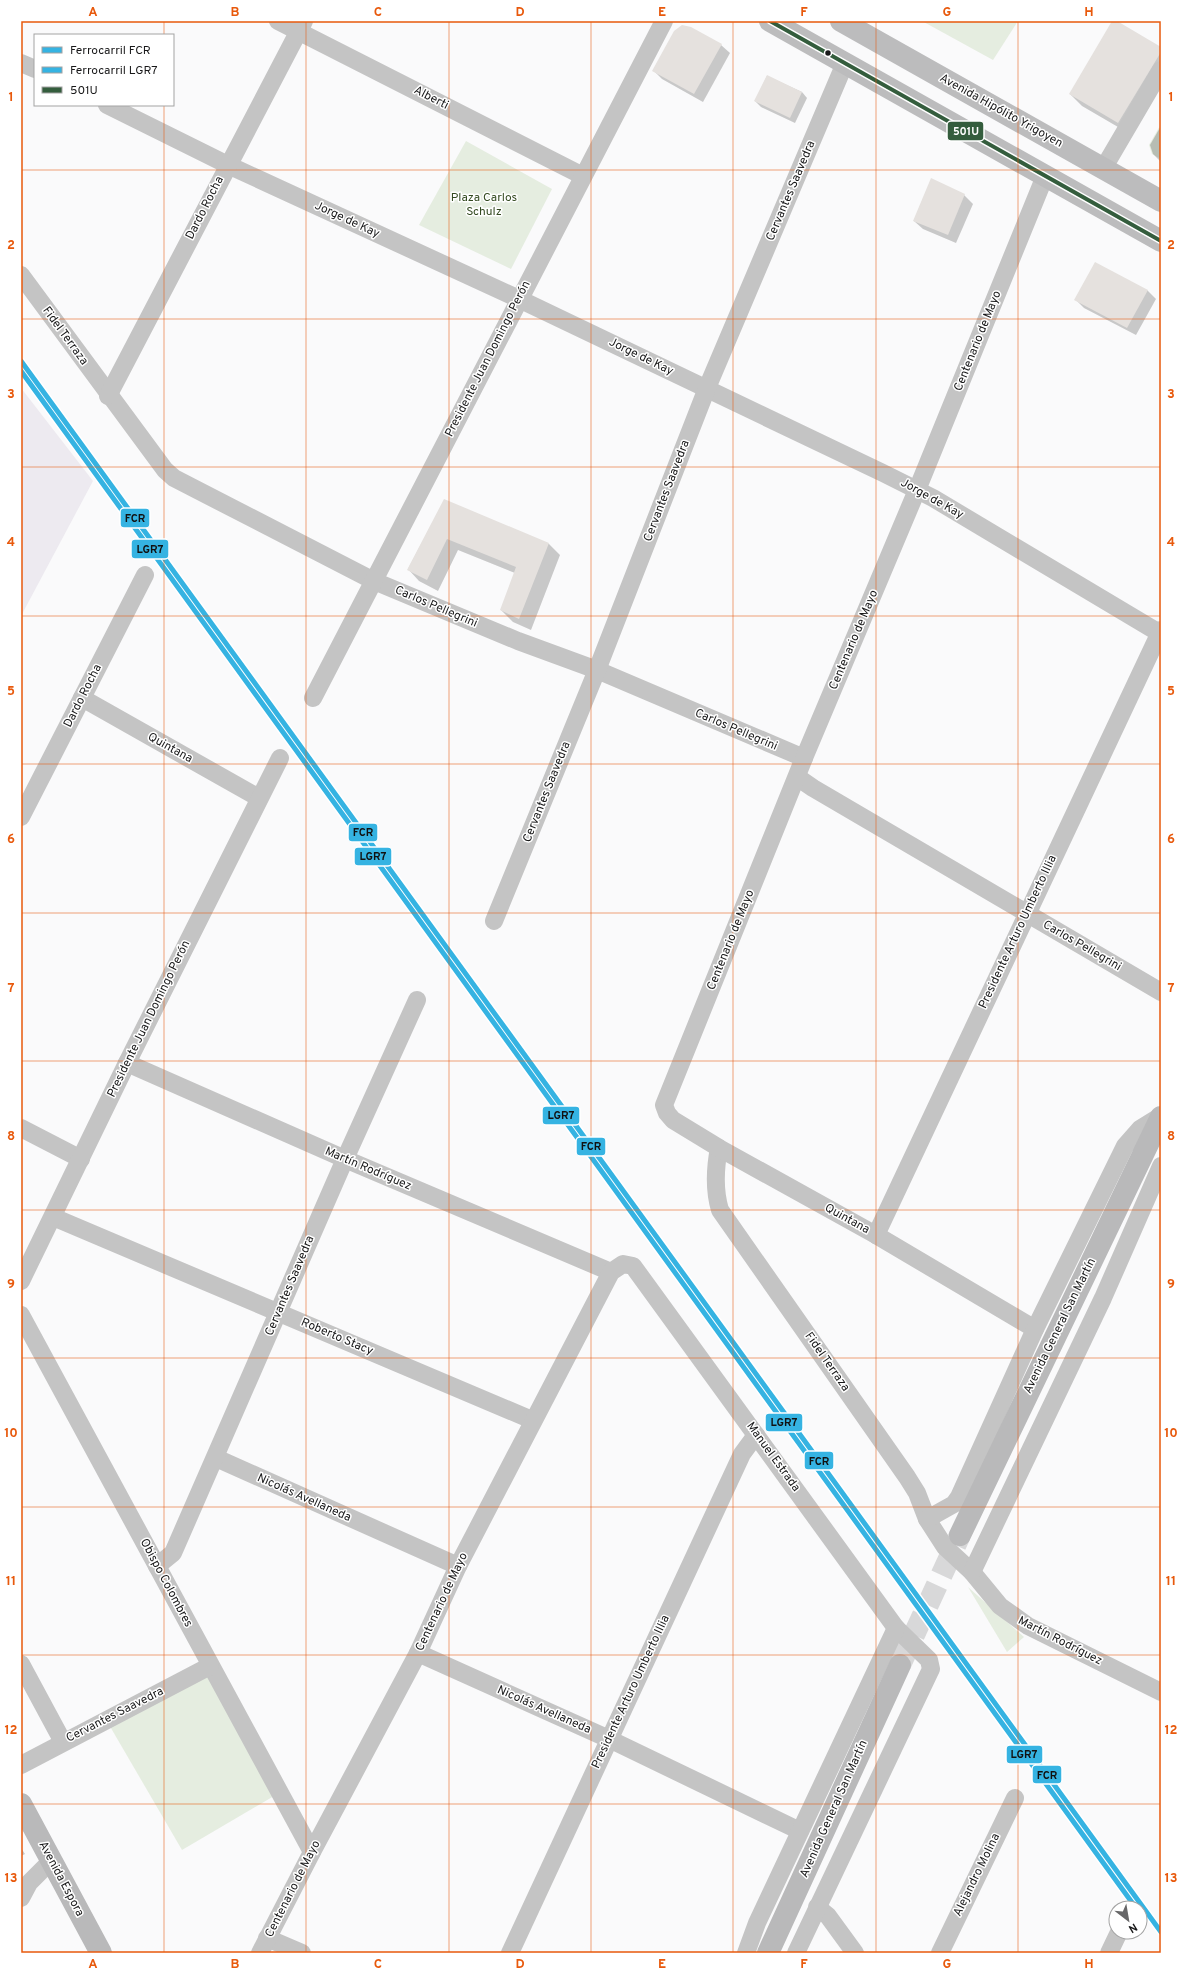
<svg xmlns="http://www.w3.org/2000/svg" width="1182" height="1974" viewBox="0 0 1182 1974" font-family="Overpass,sans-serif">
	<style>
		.built { fill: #edeaf0 }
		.green { fill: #e5ede0 }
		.shadow { fill: #0003 }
		.building { fill: #e5e1de }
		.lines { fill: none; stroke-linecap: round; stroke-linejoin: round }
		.secondary-tunnel { stroke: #d8d8d9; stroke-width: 22; stroke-dasharray: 22 11; stroke-linecap: butt }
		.street { stroke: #c4c4c4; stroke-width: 18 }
		.secondary { stroke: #b9b9ba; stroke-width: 22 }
		.primary { stroke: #bcbcbd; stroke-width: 22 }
		.bus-1-casing { stroke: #fff; stroke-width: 7 }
		.bus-1 { stroke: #345d3d; stroke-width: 4 }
		.rail-1-casing { stroke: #fff; stroke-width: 8 }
		.rail-2-casing { stroke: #fff; stroke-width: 8 }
		.rail-1 { stroke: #35b3e2; stroke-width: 5 }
		.rail-2 { stroke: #35b3e2; stroke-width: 5 }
		.grid { fill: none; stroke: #e8590c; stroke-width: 1; stroke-opacity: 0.55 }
		.bus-dot { fill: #181819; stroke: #fff; stroke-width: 1.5 }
		.labels { text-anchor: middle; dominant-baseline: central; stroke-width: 3; stroke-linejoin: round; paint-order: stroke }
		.street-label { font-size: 12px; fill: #181819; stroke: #fff }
		.park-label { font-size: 12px; fill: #334a20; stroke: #fff }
		.line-badge { stroke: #fff; stroke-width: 1.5 }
		.badge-label { font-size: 11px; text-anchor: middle; font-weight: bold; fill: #fff }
		.pale-badge-label { font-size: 11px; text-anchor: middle; font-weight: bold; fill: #111 }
		.neatline { fill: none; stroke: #e8590c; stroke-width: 1.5 }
		.grid-label { font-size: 13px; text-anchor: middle; font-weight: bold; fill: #e8590c }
	</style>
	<rect width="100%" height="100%" fill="#fafafb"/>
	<polygon class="built" points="21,388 93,481 21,616"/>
	<g class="green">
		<polygon points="922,21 1018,21 993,60"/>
		<polygon points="1161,124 1161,159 1152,154 1149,145"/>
		<polygon points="466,141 552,189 511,269 419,225"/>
		<polygon points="968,1587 1024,1637 1007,1652"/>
		<polygon points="208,1675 274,1796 182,1850 108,1723"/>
	</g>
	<g class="shadow">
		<polygon points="1114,21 1161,48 1161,83 1130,134 1082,106 1070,94"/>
		<polygon points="721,45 730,53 703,102 662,79 654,71"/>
		<polygon points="767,76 802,92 807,98 795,123 761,107 755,101"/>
		<polygon points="1161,126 1161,162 1153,154 1150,145"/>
		<polygon points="964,195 973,204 956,243 923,229 914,221"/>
		<polygon points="1147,290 1156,299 1136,335 1084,308 1076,300"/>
		<polygon points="444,501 549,544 560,555 531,630 513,622 501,610 515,573 458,550 438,591 419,581 408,569"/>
		<polygon points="21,1848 25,1854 21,1856"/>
	</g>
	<g class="building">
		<polygon points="1112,21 1117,21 1161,47 1161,52 1118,123 1069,94"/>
		<polygon points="682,25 691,27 722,44 694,94 652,71 674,31"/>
		<polygon points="767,75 802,92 790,118 754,101"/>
		<polygon points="931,178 965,194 948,235 913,221"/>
		<polygon points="1095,262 1148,290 1127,328 1074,300"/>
		<polygon points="444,499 549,543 519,619 500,610 516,567 447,539 427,580 407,570"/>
	</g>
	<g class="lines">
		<polyline class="secondary-tunnel" points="900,1665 960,1535"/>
		<g class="street">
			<polyline points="278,21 583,176"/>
			<polyline points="21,63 35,69"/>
			<polyline points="107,105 228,165 519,299 883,473 933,498 1161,634"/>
			<polyline points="1103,169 1161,70"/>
			<polyline points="21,275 165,470 174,478 374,581 518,641 597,670 804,758"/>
			<polyline points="108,396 304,21"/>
			<polyline points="82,698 259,798"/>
			<polyline points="313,698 664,21"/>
			<polyline points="797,777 813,788 1161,992"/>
			<polyline points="21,817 145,575"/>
			<polyline points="494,921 597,670 707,388 845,63"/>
			<polyline points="127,1063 345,1159 611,1272"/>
			<polyline points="21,1128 81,1159"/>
			<path d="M719 1148C715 1169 714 1190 720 1210L907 1477 917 1493 927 1519 945 1547 972 1572 1000 1606 1028 1626 1161 1692"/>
			<polyline points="53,1217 532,1420"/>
			<polyline points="876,1235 1161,630"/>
			<polyline points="21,1281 127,1063 280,758"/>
			<polyline points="21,1315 312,1852"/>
			<polyline points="1035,1329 876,1235 719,1148 673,1120 667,1113 664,1105 804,758 917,490 1045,176"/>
			<polyline points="216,1458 458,1566"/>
			<polyline points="927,1519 954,1504 959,1497 1035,1329 1125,1146 1140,1129 1161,1116"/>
			<polyline points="157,1566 173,1553 345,1159 417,1000"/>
			<polyline points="972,1572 1103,1298 1161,1166"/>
			<polyline points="418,1653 609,1739 800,1831"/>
			<polyline points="21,1664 63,1742"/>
			<polyline points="21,1765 210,1666"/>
			<polyline points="21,1898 29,1883 51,1861"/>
			<polyline points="817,1907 828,1916 855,1953"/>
			<polyline points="267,1938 302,1953"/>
			<polyline points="260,1953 312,1852 418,1653 458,1566 611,1272 623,1264 633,1266 896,1628 929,1660 931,1669 796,1953"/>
			<polyline points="510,1953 742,1454 756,1435"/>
			<polyline points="746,1953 757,1923 896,1628"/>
			<polyline points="940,1953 1015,1798"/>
			<polyline points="1109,1953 1119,1932"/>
		</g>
		<g class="secondary">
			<polyline points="960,1535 1161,1117"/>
			<polyline points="21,1804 101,1953"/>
			<polyline points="768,1953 900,1665"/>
		</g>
		<g class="primary">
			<polyline points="770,21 1161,241"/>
			<polyline points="841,21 1161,201"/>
		</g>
		<g class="bus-1-casing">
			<polyline id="bus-1" points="770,21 1161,241"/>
		</g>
		<use href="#bus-1" class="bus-1"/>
		<g class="rail-1-casing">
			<polyline id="rail-1" points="21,361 1161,1932"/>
		</g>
		<g class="rail-2-casing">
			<polyline id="rail-2" points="21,371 1136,1908"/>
		</g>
		<use href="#rail-1" class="rail-1"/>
		<use href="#rail-2" class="rail-2"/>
	</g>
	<path class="grid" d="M164 21V35M306 21V1953M449 21V1953M591 21V1953M733 21V1953M876 21V1953M1018 21V1953M164 105V1953M21 170H1161M21 319H1161M21 467H1161M21 616H1161M21 764H1161M21 913H1161M21 1061H1161M21 1210H1161M21 1358H1161M21 1507H1161M21 1655H1161M21 1804H1161"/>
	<circle class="bus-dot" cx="828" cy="53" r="3.5"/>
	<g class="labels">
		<g class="street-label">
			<text transform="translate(431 98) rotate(27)">Alberti</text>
			<text transform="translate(1001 111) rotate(29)">Avenida Hipólito Yrigoyen</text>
			<text transform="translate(791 191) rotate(-67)">Cervantes Saavedra</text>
			<text transform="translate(205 208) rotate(-63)">Dardo Rocha</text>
			<text transform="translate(347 220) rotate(25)">Jorge de Kay</text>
			<text transform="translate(65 336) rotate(54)">Fidel Terraza</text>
			<text transform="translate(978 341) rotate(-68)">Centenario de Mayo</text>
			<text transform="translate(641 357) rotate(26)">Jorge de Kay</text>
			<text transform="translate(488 359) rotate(-63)">Presidente Juan Domingo Perón</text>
			<text transform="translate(667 491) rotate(-69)">Cervantes Saavedra</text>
			<text transform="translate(932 499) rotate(29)">Jorge de Kay</text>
			<text transform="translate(436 607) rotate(23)">Carlos Pellegrini</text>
			<text transform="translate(854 640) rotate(-67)">Centenario de Mayo</text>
			<text transform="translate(83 696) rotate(-63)">Dardo Rocha</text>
			<text transform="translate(736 730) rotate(23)">Carlos Pellegrini</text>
			<text transform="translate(170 748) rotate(29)">Quintana</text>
			<text transform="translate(547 792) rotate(-68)">Cervantes Saavedra</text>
			<text transform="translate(1018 932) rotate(-65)">Presidente Arturo Umberto Illia</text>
			<text transform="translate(731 940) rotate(-68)">Centenario de Mayo</text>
			<text transform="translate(1082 946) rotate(30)">Carlos Pellegrini</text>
			<text transform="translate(149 1019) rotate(-64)">Presidente Juan Domingo Perón</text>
			<text transform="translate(368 1169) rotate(23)">Martín Rodríguez</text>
			<text transform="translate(847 1219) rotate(29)">Quintana</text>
			<text transform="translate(290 1286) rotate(-67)">Cervantes Saavedra</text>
			<text transform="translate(1060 1326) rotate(-64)">Avenida General San Martín</text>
			<text transform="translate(337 1337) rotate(23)">Roberto Stacy</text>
			<text transform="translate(827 1362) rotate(55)">Fidel Terraza</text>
			<text transform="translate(773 1457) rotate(54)">Manuel Estrada</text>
			<text transform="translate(304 1498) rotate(24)">Nicolás Avellaneda</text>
			<text transform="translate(166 1583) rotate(62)">Obispo Colombres</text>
			<text transform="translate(442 1602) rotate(-65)">Centenario de Mayo</text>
			<text transform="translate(1060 1641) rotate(27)">Martín Rodríguez</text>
			<text transform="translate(631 1692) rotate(-65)">Presidente Arturo Umberto Illia</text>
			<text transform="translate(544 1710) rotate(24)">Nicolás Avellaneda</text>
			<text transform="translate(115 1715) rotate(-27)">Cervantes Saavedra</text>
			<text transform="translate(834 1809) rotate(-66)">Avenida General San Martín</text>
			<text transform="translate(977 1875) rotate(-64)">Alejandro Molina</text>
			<text transform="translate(61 1879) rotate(62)">Avenida Espora</text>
			<text transform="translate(293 1889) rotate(-63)">Centenario de Mayo</text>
		</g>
		<g class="park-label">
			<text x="484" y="198">Plaza Carlos<tspan x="484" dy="14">Schulz</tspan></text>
		</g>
	</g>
	<g class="line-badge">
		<rect x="947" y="121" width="37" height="20" rx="4" fill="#345d3d"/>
		<rect x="120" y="508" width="30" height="20" rx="4" fill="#35b3e2"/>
		<rect x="131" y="539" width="38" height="20" rx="4" fill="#35b3e2"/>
		<rect x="348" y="823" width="30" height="19" rx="4" fill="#35b3e2"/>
		<rect x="354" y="847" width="38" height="19" rx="4" fill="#35b3e2"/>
		<rect x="542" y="1106" width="38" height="19" rx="4" fill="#35b3e2"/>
		<rect x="576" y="1137" width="30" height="19" rx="4" fill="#35b3e2"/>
		<rect x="765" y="1413" width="38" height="19" rx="4" fill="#35b3e2"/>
		<rect x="804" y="1451" width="30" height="19" rx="4" fill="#35b3e2"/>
		<rect x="1006" y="1745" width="37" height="19" rx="4" fill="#35b3e2"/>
		<rect x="1032" y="1765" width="30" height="19" rx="4" fill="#35b3e2"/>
	</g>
	<g class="badge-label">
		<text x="966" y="135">501U</text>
	</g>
	<g class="pale-badge-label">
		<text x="135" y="522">FCR</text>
		<text x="150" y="553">LGR7</text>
		<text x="363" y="836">FCR</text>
		<text x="373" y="860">LGR7</text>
		<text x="561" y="1119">LGR7</text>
		<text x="591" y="1150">FCR</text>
		<text x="784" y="1426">LGR7</text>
		<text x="819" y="1465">FCR</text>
		<text x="1024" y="1758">LGR7</text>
		<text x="1047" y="1779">FCR</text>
	</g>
	<rect width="1182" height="1974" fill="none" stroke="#ffffff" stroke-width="44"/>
	<rect x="34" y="34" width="140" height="72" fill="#ffffff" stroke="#a3a3a3"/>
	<rect x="42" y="47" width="20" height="6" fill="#35b3e2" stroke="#a3a3a3"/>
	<text x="70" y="54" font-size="12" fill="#181819">Ferrocarril FCR</text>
	<rect x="42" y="67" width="20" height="6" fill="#35b3e2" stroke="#a3a3a3"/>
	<text x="70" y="74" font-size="12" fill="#181819">Ferrocarril LGR7</text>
	<rect x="42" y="87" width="20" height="6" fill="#345d3d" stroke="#a3a3a3"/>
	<text x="70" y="94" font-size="12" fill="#181819">501U</text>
	<g transform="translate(1128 1920) rotate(149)"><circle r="19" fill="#ffffff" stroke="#a3a3a3"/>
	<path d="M0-3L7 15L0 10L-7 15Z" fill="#676768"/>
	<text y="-6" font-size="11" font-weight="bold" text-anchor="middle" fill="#181819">N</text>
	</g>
	<rect x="22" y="22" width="1138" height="1930" class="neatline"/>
	<g class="grid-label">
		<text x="93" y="16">A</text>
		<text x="235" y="16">B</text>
		<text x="378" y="16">C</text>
		<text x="520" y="16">D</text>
		<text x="662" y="16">E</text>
		<text x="804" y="16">F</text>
		<text x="947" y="16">G</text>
		<text x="1089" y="16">H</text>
		<text x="11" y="101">1</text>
		<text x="1171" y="101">1</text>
		<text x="11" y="249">2</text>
		<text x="1171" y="249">2</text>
		<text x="11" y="398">3</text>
		<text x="1171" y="398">3</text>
		<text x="11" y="546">4</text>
		<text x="1171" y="546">4</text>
		<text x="11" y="695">5</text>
		<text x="1171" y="695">5</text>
		<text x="11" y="843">6</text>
		<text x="1171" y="843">6</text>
		<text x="11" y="992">7</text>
		<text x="1171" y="992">7</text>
		<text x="11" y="1140">8</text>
		<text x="1171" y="1140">8</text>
		<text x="11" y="1288">9</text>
		<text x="1171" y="1288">9</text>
		<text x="11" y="1437">10</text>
		<text x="1171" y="1437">10</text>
		<text x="11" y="1585">11</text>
		<text x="1171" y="1585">11</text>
		<text x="11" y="1734">12</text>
		<text x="1171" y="1734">12</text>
		<text x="11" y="1882">13</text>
		<text x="1171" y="1882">13</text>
		<text x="93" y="1968">A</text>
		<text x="235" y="1968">B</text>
		<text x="378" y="1968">C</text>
		<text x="520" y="1968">D</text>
		<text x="662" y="1968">E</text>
		<text x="804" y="1968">F</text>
		<text x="947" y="1968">G</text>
		<text x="1089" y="1968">H</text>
	</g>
</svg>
